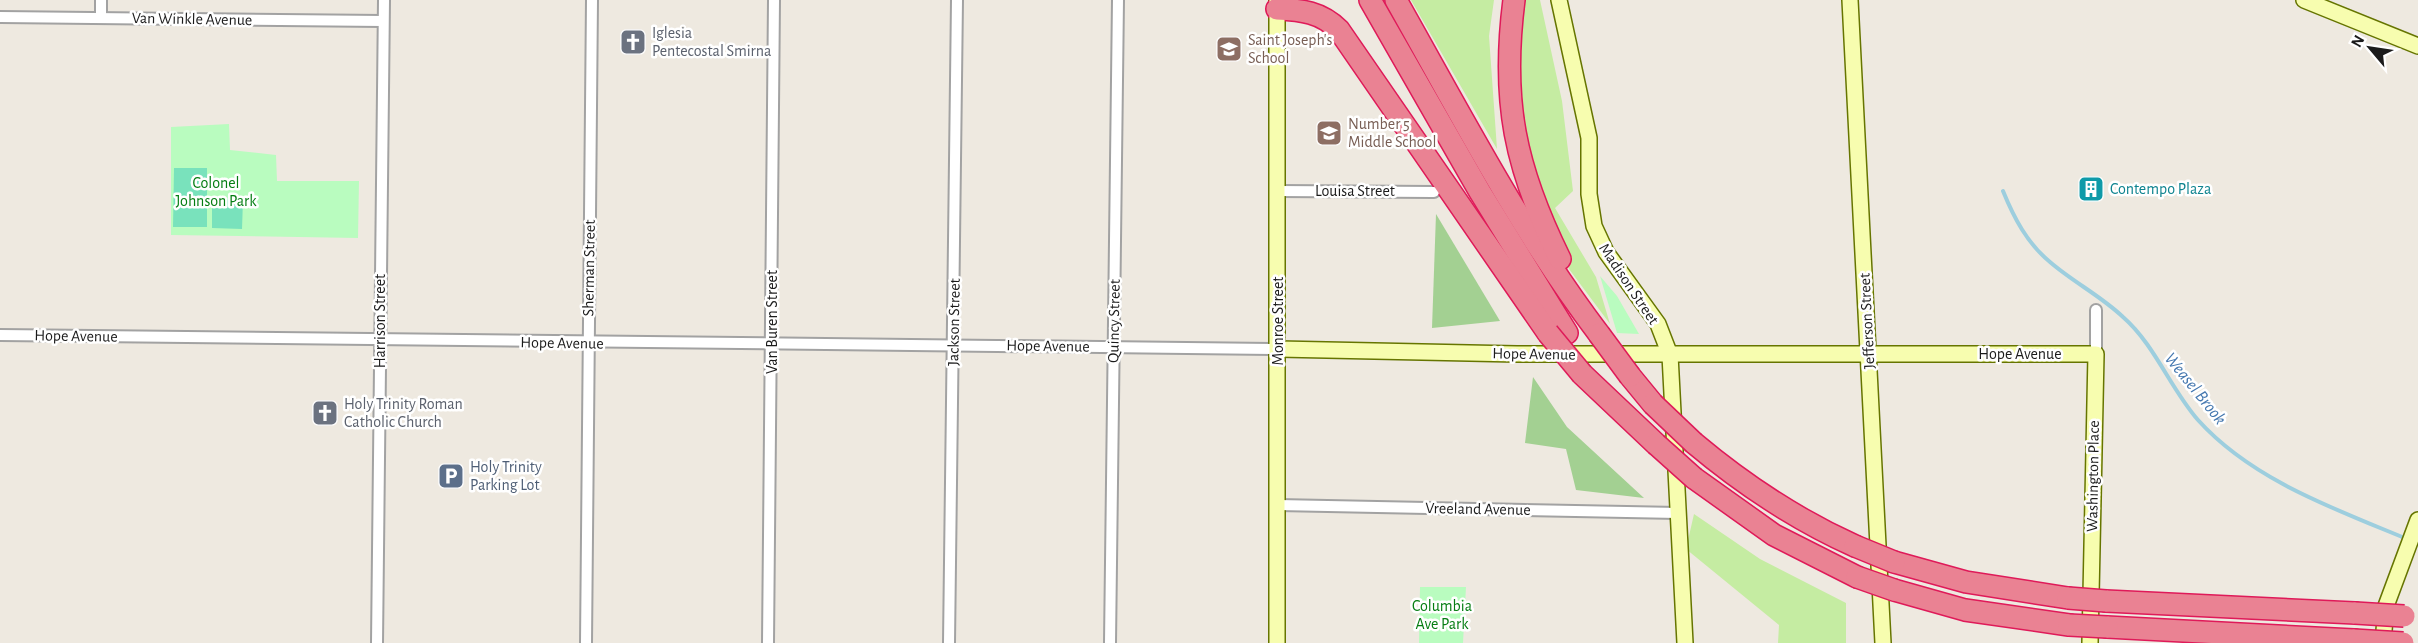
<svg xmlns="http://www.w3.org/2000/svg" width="2418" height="643" viewBox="0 0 2418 643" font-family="'Alegreya Sans',sans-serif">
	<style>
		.grass { fill: #c5eca2 }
		.forest { fill: #a3d092 }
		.park { fill: #b9fcbf }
		.pitch { fill: #79e2bc }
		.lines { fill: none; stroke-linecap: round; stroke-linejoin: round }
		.stream { stroke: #9dcede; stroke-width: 4 }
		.street-casing { stroke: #a2a2a2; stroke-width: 14 }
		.secondary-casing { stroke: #667500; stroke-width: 18 }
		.highway-casing { stroke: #df1a59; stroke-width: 24 }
		.street { stroke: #fff; stroke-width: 10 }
		.secondary { stroke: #f7fdaf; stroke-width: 15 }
		.highway { stroke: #ea8293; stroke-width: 21 }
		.highway-bridge-casing { stroke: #df1a59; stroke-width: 24; stroke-linecap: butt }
		.highway-bridge { stroke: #ea8293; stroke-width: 21 }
		.labels { text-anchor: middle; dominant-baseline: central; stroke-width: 5; stroke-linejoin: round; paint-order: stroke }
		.street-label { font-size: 16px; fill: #1b1b1b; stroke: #fff }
		.worship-label { font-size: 16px; fill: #5b616d; stroke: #fff; text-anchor: start }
		.education-label { font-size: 16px; fill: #785e54; stroke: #fff; text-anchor: start }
		.park-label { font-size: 16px; fill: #057d12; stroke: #fff }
		.culture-label { font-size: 16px; fill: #0d838f; stroke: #fff; text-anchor: start }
		.service-label { font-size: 16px; fill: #4e5e75; stroke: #fff; text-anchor: start }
		.water-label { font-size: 18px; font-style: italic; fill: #4477af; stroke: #fff }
	</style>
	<rect width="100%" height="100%" fill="#eee9e0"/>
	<g class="grass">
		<polygon points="1411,0 1494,0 1489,36 1497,149"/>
		<polygon points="1521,0 1540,0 1562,101 1573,191 1555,208 1596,277 1610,324 1569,269 1545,217 1514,99"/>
		<polygon points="1694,514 1760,559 1846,603 1846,643 1778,643 1779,625 1686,549"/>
	</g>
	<g class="forest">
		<polygon points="1436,214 1500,321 1432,328"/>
		<polygon points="1533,377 1567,427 1644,498 1576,490 1566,449 1525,443"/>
	</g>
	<g class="park">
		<polygon points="229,124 230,150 276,155 277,181 359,181 358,238 171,235 171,127"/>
		<polygon points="1600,276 1617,296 1639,334 1617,333"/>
		<polygon points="1420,587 1466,587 1463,643 1419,643"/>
	</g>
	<g class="pitch">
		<polygon points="174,168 207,168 207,227 173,227"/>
		<polygon points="212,199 243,200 242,229 212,228"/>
	</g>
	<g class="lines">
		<path class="stream" d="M2003 191C2014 218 2027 243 2050 262 2073 282 2101 296 2123 317 2155 345 2170 388 2198 420 2252 480 2335 509 2407 539"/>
		<g class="street-casing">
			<g id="street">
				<polyline points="0,17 383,21"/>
				<polyline points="101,18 101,0"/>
				<polyline points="1277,191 1434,192"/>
				<polyline points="0,335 1279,349"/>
				<polyline points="2096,354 2096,310"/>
				<polyline points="1278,505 1678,513"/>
				<polyline points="377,643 384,0"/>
				<polyline points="586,643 592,0"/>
				<polyline points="768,643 774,0"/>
				<polyline points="949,643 957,0"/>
				<polyline points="1110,643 1118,0"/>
			</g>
		</g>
		<g class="secondary-casing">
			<g id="secondary">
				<polyline points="1559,0 1589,138 1589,194 1594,226 1606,252 1658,324 1670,355 1685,643"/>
				<polyline points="1850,0 1883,643"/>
				<polyline points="2304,0 2418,46"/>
				<polyline points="1279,349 1517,354 2096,354 2090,643"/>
				<polyline points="1277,643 1277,1"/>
				<polyline points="2383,643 2386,606 2418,520"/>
			</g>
		</g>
		<g class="highway-casing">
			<g id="highway">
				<polyline points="1370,0 1480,192 1567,333"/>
				<path d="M1396 0C1460 113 1520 230 1599 334"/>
				<path d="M1514 0C1501 101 1515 168 1560 259"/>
				<path d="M1277 9C1302 10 1321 12 1339 30L1548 333"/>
				<polyline points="1582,374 1656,444"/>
				<polyline points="1630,376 1653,404"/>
				<path d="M1694 443C1744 485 1795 519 1855 546"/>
				<polyline points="1694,478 1774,535 1857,577"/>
				<polyline points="1894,562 1966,582 2068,598"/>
				<polyline points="1894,590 1965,610 2069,625"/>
				<polyline points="2106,601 2355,613"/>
				<polyline points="2107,627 2354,640"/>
			</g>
		</g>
		<use href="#street" class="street"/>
		<use href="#secondary" class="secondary"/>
		<use href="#highway" class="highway"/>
		<g class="highway-bridge-casing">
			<g id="highway-bridge">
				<polyline points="1548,333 1582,374"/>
				<polyline points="1599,334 1630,376"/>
				<polyline points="1653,404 1694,443"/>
				<polyline points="1656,444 1694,478"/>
				<polyline points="1855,546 1894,562"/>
				<polyline points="1857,577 1894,590"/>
				<polyline points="2068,598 2106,601"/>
				<polyline points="2355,613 2404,616"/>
				<polyline points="2069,625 2107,627"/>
				<polyline points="2354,640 2403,643"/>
			</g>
		</g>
		<use href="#highway-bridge" class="highway-bridge"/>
	</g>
	<defs>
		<g id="church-square" transform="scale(1.35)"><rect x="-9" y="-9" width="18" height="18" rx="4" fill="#6b7280" stroke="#fff"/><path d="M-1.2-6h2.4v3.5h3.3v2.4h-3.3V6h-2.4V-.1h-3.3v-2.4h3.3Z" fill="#fff"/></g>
		<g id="school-square" transform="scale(1.35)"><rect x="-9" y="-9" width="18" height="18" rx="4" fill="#8d6e63" stroke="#fff"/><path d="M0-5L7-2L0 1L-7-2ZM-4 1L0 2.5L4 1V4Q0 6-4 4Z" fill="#fff"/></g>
		<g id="building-square" transform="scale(1.35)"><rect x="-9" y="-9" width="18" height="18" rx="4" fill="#0f9aa8" stroke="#fff"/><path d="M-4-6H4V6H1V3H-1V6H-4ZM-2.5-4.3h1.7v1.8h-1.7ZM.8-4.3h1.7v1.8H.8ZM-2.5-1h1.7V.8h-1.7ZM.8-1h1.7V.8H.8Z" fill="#fff"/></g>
		<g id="parking-square" transform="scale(1.35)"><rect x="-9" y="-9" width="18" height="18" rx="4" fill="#5c6f8a" stroke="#fff"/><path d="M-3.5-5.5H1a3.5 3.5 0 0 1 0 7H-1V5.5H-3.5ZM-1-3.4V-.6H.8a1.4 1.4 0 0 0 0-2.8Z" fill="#fff"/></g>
	</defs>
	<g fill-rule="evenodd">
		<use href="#church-square" x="633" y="42"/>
		<use href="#school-square" x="1229" y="49"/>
		<use href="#school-square" x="1329" y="133"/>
		<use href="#building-square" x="2091" y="189"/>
		<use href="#church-square" x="325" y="413"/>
		<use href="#parking-square" x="451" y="476"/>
	</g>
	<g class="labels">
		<g class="street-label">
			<text transform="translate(192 19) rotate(1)">Van Winkle Avenue</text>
			<text x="1355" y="191">Louisa Street</text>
			<text transform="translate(589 268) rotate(-89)">Sherman Street</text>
			<text transform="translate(1629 284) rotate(56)">Madison Street</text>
			<text transform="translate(380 321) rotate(-90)">Harrison Street</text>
			<text transform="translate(1114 321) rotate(-89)">Quincy Street</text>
			<text transform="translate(1278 321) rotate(-90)">Monroe Street</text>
			<text transform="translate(1867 321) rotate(-93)">Jefferson Street</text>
			<text transform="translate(772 322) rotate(-90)">Van Buren Street</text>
			<text transform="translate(954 322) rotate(-89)">Jackson Street</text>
			<text transform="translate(76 336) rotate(1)">Hope Avenue</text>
			<text transform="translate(562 343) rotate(1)">Hope Avenue</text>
			<text transform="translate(1048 346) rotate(1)">Hope Avenue</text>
			<text transform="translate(1534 354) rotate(1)">Hope Avenue</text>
			<text x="2020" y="354">Hope Avenue</text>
			<text transform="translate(2093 476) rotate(-89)">Washington Place</text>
			<text transform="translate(1478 509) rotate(1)">Vreeland Avenue</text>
		</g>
		<g class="worship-label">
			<text x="652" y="33">Iglesia<tspan x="652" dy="18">Pentecostal Smirna</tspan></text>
			<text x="344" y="404">Holy Trinity Roman<tspan x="344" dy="18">Catholic Church</tspan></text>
		</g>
		<g class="education-label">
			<text x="1248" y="40">Saint Joseph's<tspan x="1248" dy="18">School</tspan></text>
			<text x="1348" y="124">Number 5<tspan x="1348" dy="18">Middle School</tspan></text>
		</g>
		<g class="park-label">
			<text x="216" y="183">Colonel<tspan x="216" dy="18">Johnson Park</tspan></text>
			<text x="1442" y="606">Columbia<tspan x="1442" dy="18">Ave Park</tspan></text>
		</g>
		<g class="culture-label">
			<text x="2110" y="189">Contempo Plaza</text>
		</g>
		<g class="service-label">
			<text x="470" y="467">Holy Trinity<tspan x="470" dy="18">Parking Lot</tspan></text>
		</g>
		<g class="water-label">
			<text transform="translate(2195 389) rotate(51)">Weasel Brook</text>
		</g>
	</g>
	<g transform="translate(2370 48) rotate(299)" stroke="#ffffff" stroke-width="4.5" paint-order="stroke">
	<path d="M0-4.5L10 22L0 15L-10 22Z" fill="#1b1b1b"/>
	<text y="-9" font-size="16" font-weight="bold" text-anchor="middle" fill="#1b1b1b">N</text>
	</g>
</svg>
